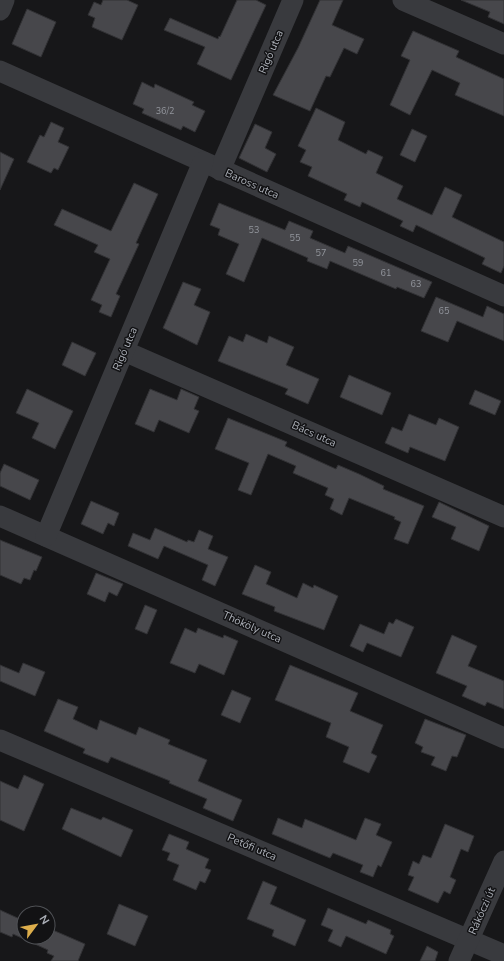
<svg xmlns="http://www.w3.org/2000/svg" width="504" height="961" viewBox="0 0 504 961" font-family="'Nunito Sans',sans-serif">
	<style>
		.building { fill: #47474b; stroke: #323235 }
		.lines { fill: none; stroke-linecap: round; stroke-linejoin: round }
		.minor { stroke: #393a3e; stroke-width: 21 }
		.labels { text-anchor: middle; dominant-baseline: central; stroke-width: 3; stroke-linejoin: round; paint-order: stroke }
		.number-label { font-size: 9px; fill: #92959c }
		.street-label { font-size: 11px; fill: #abafb7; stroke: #121214 }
	</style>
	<rect width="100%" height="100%" fill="#171719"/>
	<g class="building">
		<polygon points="103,0 127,0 138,5 122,40 92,27 95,18 88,15 94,2 101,5"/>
		<polygon points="237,0 256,0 266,5 231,80 197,64 205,47 164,30 170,18 218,39 219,36 220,37"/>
		<polygon points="320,0 343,0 332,25 364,39 357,54 344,48 330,77 326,76 310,111 273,95 298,48"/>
		<polygon points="461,0 504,0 504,24 488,17 490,12"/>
		<polygon points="27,9 56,22 41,57 12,44"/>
		<polygon points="413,31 459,51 456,57 504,79 504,116 455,95 460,83 432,70 410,115 390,105 410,60 401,56"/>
		<polygon points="142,82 154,88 155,84 194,102 192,105 205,111 195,132 183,126 181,130 142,113 144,109 133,104"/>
		<polygon points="316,108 345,122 338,140 366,154 368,150 383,157 376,173 403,186 397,199 432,215 445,187 462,195 452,217 504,242 504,266 501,273 482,264 485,258 416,225 413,232 400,226 403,221 362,202 360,207 344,200 347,194 308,176 312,167 300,162 306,150 298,146"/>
		<polygon points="51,122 64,128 58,142 69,147 58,170 54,168 51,173 27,162 40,135 44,137"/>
		<polygon points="255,124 272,132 265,148 276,154 267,172 239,158"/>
		<polygon points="412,129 427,136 415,162 400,155"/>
		<polygon points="0,152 14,159 0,190"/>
		<polygon points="134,183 158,194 136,243 139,244 116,294 120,296 111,317 99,312 102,305 91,300 110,259 94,252 98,245 54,225 62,209 111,231"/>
		<polygon points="219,203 285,230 289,221 313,231 310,238 345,253 348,246 432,282 424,298 397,287 396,289 330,261 327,269 307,261 308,258 262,238 244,282 226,274 239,244 218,235 220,229 210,225"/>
		<polygon points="183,282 201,289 194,305 210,312 197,345 163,328"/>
		<polygon points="436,297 483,317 487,306 504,314 504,341 457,321 448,342 421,331"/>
		<polygon points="246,334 267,343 269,336 294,347 286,365 319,379 308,404 285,394 288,389 218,361 229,336 243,342"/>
		<polygon points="72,342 96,353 85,376 62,365"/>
		<polygon points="349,375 391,393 382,415 340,397"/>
		<polygon points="27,389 73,411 55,449 32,438 39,423 16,413"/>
		<polygon points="150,389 177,400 181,389 199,397 194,409 199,411 189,433 159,420 154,432 135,424"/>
		<polygon points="475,390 501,401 495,415 469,404"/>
		<polygon points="409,414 436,425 439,418 459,427 445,461 410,447 408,453 385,443 392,427 402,431"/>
		<polygon points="228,418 287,442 285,446 336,469 338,465 359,474 384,486 383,489 424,506 408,544 394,539 401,522 394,519 395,517 349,498 342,515 330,509 334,499 325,495 328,488 293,473 296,466 268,454 251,495 238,490 249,463 215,449"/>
		<polygon points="4,464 39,480 30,500 0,486 0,473"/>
		<polygon points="91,501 119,513 114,526 108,523 103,534 81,524"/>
		<polygon points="439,502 489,526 479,551 451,539 456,527 432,517"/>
		<polygon points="155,528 187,542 188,540 194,542 199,530 213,536 208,549 228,557 215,586 202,580 208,565 164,546 158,559 128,546 133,533 150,540"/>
		<polygon points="0,540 42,557 36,571 34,570 30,580 24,578 21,584 0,575"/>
		<polygon points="255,565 271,572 266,584 297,598 303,583 313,588 314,585 338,596 324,630 274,611 275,607 242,594"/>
		<polygon points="96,573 123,584 117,596 109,592 105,602 87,594"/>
		<polygon points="145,605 157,610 147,634 135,629"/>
		<polygon points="396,619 414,627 401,657 367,643 363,652 350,646 360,624 384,634 389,622 393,624"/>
		<polygon points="185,628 196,633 198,628 223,638 224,635 238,641 224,675 199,664 195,673 170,663"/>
		<polygon points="452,635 477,646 468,666 504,681 504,709 487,702 485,706 462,696 467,686 436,673"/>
		<polygon points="23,663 45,672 35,696 0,681 0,665 19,673"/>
		<polygon points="290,665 358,693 350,711 383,725 371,753 377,756 369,773 343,762 349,747 326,737 331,723 275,700"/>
		<polygon points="232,690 251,698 240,723 221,715"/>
		<polygon points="58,699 78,707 73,719 97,730 100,720 136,735 139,727 170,740 168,744 207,760 198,781 242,800 233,821 203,808 207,799 169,783 170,781 111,757 108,763 83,753 85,749 44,731"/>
		<polygon points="425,719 466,735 457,757 452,756 446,771 431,765 435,757 421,752 423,747 415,743"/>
		<polygon points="24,775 44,784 24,831 0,820 0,781 18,789"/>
		<polygon points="71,808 101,820 103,817 133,830 121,857 62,829"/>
		<polygon points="278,818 302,828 305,819 356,840 365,818 381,824 376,835 392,842 381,867 378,865 373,877 360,872 363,865 333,853 330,858 272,834"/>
		<polygon points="445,824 474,836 468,852 461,849 450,877 456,880 450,894 444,891 438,903 408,890 414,877 408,875 413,861 419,864 423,855 431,858"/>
		<polygon points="169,834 189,842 186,849 209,859 205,868 211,870 205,883 200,881 196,890 173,880 179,865 167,860 170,853 162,850"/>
		<polygon points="263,881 277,887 270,904 306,920 295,946 272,936 274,930 247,919"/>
		<polygon points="119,904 148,916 135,946 107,934"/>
		<polygon points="328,908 366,924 368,920 391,930 390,934 394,936 386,954 346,936 341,947 328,941 333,930 321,925"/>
		<polygon points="0,910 22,920 24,918 24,937 48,937 48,928 85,944 78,961 51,961 54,956 47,953 48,950 13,934 12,937 0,932"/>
		<polygon points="427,946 438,952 435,961 420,961"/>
	</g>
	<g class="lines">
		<g class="minor">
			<polyline points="403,0 504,44"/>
			<polyline points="0,10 4,0"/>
			<polyline points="0,71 504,296"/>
			<polyline points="220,170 293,0"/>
			<polyline points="124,351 504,517"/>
			<polyline points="0,516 504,738"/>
			<polyline points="46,536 203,162"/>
			<polyline points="0,740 504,955"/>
			<polyline points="459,961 504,861"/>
		</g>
	</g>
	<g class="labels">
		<g class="number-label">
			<text x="165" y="111">36/2</text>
			<text x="254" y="230">53</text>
			<text x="295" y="238">55</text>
			<text x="321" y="253">57</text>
			<text x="358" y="263">59</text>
			<text x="386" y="273">61</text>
			<text x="416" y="284">63</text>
			<text x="444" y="311">65</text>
		</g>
		<g class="street-label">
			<text transform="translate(271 52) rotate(-67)">Rigó utca</text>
			<text transform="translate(252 184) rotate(24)">Baross utca</text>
			<text transform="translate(125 349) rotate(-67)">Rigó utca</text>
			<text transform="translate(314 434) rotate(24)">Bács utca</text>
			<text transform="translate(252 627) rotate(24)">Thököly utca</text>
			<text transform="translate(252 847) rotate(23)">Petőfi utca</text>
			<text transform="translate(482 911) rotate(-66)">Rákóczi út</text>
		</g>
	</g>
	<g transform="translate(36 925) rotate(58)"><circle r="19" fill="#121214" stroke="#4f5155"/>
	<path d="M0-3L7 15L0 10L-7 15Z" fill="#ddae4c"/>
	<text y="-6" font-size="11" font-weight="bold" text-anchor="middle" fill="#abafb7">N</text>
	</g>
</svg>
